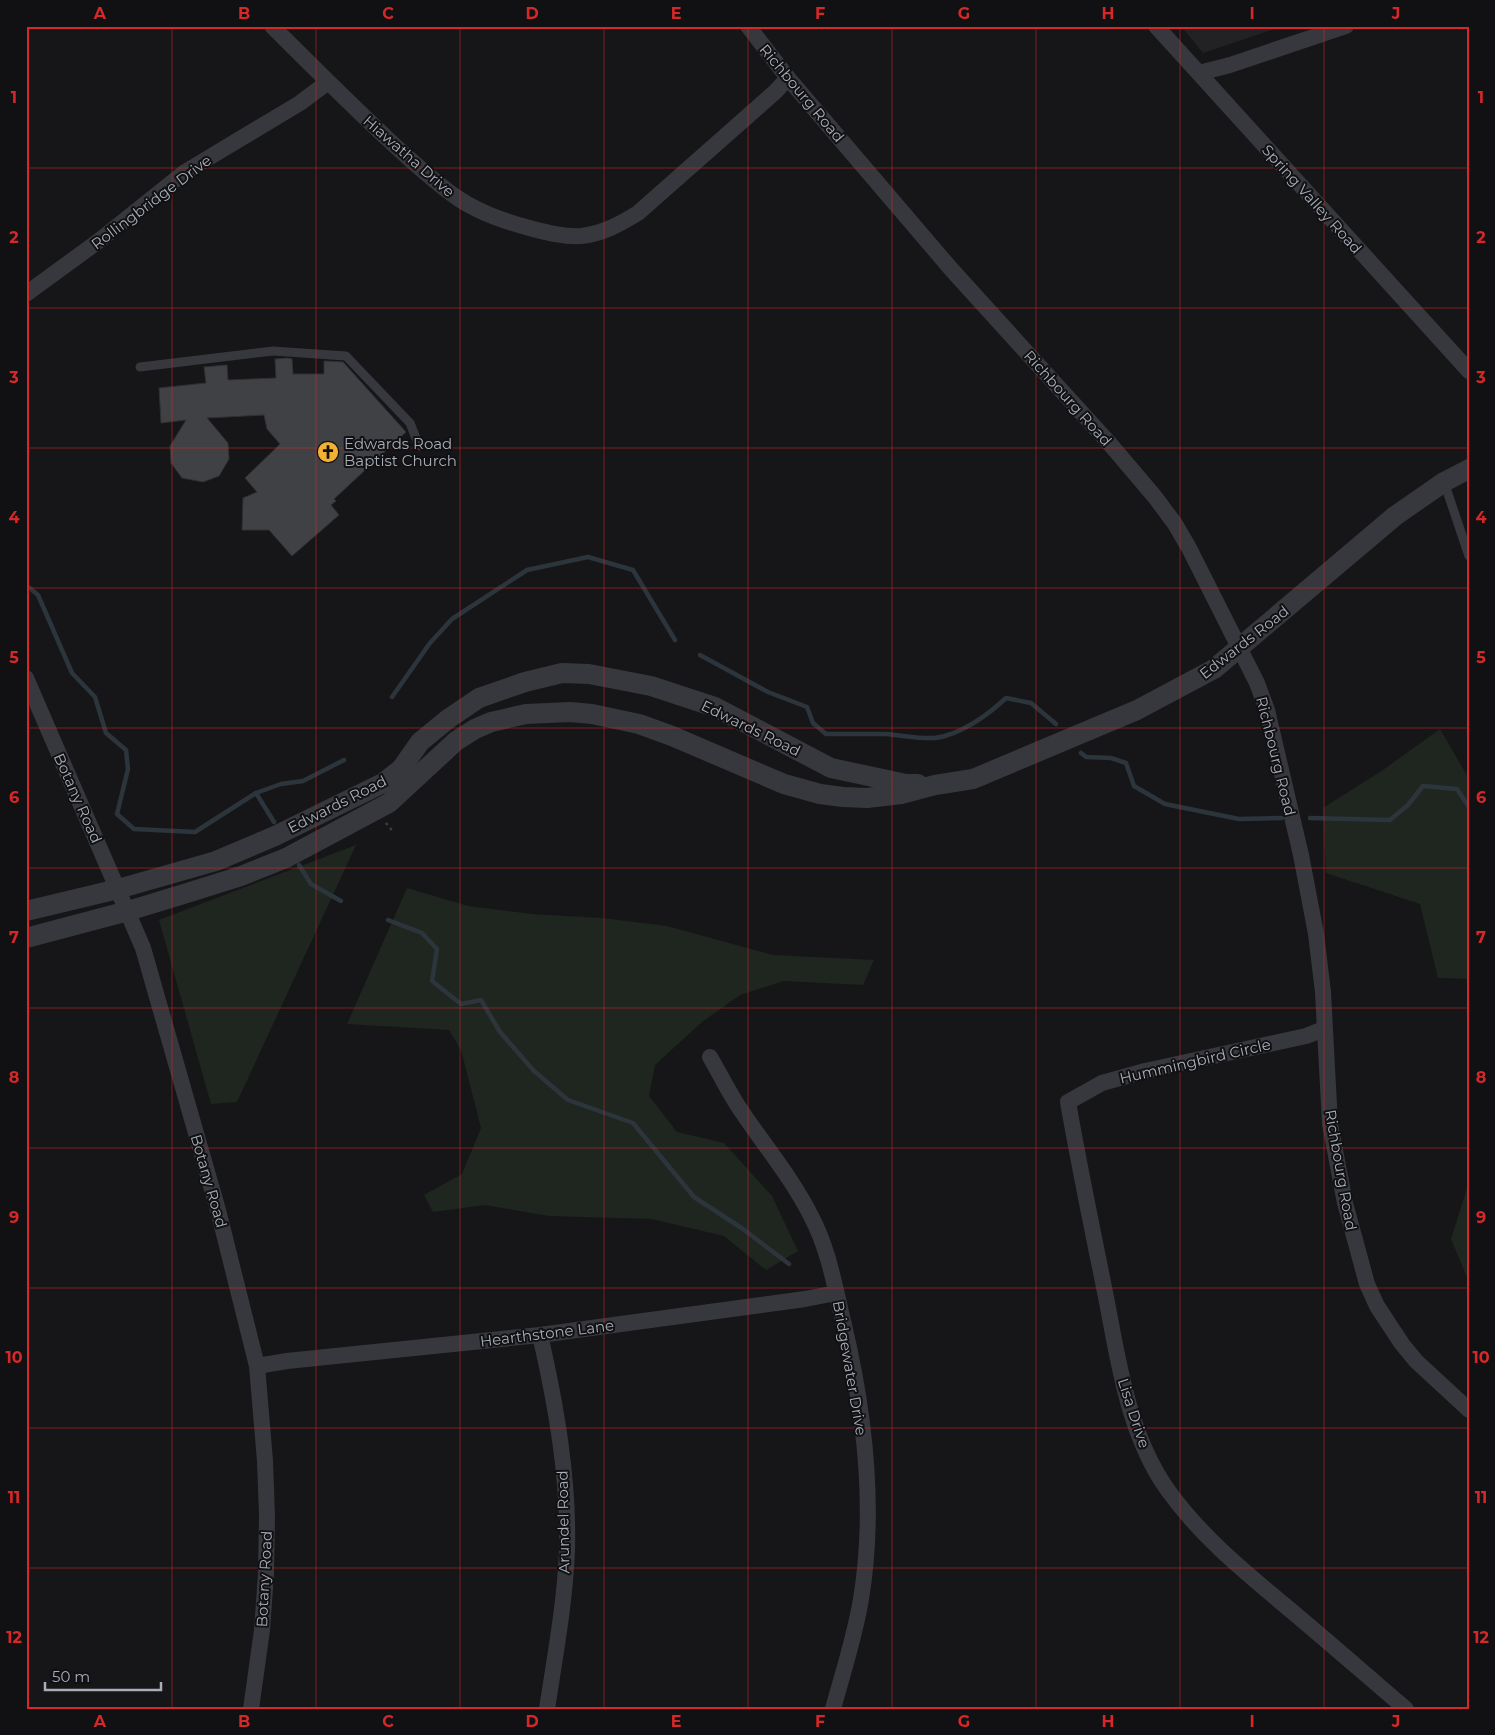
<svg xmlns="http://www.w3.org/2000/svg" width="1495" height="1735" viewBox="0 0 1495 1735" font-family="Montserrat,sans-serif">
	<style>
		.built { fill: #222225 }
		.green { fill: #1e261f }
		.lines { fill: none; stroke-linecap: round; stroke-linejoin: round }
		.stream { stroke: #2c353c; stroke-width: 4.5 }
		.building { fill: #404145; stroke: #303034 }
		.path { stroke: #3d3f44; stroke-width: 2.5; stroke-dasharray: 2.5 4; stroke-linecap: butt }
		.service { stroke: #37383d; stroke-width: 9 }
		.minor { stroke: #37383d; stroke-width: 16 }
		.tertiary { stroke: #37383d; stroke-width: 20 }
		.grid { fill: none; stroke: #d62828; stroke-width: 1; stroke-opacity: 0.55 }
		.labels { text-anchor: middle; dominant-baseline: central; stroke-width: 4; stroke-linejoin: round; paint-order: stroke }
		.street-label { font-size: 15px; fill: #a8adb8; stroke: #111113 }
		.poi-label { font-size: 15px; fill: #a8adb8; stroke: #111113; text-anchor: start }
		.neatline { fill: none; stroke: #d62828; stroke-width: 2 }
		.grid-label { font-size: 16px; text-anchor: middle; font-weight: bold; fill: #d62828 }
	</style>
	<rect width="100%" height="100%" fill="#161618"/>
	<polygon class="built" points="1181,26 1283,26 1203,53"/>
	<g class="green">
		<polygon points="1440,729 1469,779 1469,979 1438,978 1420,904 1326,873 1323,808 1383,770"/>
		<polygon points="356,845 237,1102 211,1104 159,920"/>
		<polygon points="407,888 468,906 532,914 602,918 667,926 773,955 874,960 863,985 784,981 740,995 702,1022 655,1065 649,1096 677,1132 724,1143 772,1196 798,1251 766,1270 724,1236 652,1219 549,1216 485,1205 433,1212 424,1195 462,1174 481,1128 461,1050 449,1030 347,1024"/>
		<polygon points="1469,1182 1469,1282 1451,1239"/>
	</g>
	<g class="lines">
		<g class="stream">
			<polyline points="26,585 38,595 72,673 95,697 106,733 126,750 128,769 117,814 134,829 195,832 256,793 281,784 303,781 344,760"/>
			<path d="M700 655 768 692 807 707 813 723 826 734C846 734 865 734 885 734 901 735 919 739 935 738 960 735 988 715 1006 698L1031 703 1056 724"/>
			<polyline points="392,697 430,643 452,619 527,570 588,557 633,570 675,640"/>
			<polyline points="1081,753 1086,757 1111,758 1126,763 1134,786 1165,804 1239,819 1282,818"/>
			<polyline points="256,793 274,822"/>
			<polyline points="1310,818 1390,820 1408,805 1423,786 1457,789 1469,807"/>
			<polyline points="299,865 311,884 341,901"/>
			<polyline points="388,920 422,933 437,949 432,981 461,1004 481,1000 500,1032 534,1071 568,1100 633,1123 694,1197 743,1229 789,1264"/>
		</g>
	</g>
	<polygon class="building" points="287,358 292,359 293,374 324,374 324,361 343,362 406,432 334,499 336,501 331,505 339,515 292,556 269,530 242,530 243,498 257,492 245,478 280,444 267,429 264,415 207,418 228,443 229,459 219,476 203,482 182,478 171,463 170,446 186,420 161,423 159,388 206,383 204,367 227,365 228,380 276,378 275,359"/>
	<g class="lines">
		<polyline class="path" points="386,823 394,833"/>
		<g class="service">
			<polyline points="140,367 273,351 346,356 410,423 419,446"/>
			<polyline points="1444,482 1469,556"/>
		</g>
		<g class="minor">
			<path d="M272 26C312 66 351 105 392 143 414 163 435 183 459 199 482 214 507 222 533 229 549 233 565 237 581 236 602 234 620 224 638 213L775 92 788 78"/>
			<polyline points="748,26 788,78 951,269 1110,444 1155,497 1175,524 1189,548 1257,683 1267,710 1301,855 1316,934 1323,992 1330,1124 1345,1203 1367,1284 1377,1306 1402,1344 1416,1361 1469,1410"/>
			<polyline points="1156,26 1469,371"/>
			<polyline points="1199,73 1230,65 1346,26"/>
			<polyline points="26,294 100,240 185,172 300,103 328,82"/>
			<polyline points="26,678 143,948 218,1210 257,1366 265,1461 267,1516 266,1574 262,1630 251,1709"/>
			<path d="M1324 1029 1306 1036 1145 1071 1102 1083 1068 1102C1079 1165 1092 1228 1105 1292 1118 1358 1127 1432 1167 1489 1199 1534 1240 1568 1282 1603 1324 1638 1365 1674 1406 1709"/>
			<path d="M710 1057C720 1074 729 1093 740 1109 764 1145 792 1178 811 1216 829 1250 835 1288 844 1325 865 1414 876 1508 861 1599 855 1636 843 1672 833 1709"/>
			<path d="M540 1335C556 1405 569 1478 567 1550 565 1603 555 1656 547 1709"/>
			<polyline points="257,1366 287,1361 540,1335 805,1299 836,1293"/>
		</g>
		<g class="tertiary">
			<polyline points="26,911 118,889 216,861 275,836 383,783 401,769 420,742 448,719 479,698 525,682 562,673 589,674 651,686 715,707 831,768 906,784 918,784"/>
			<polyline points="26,938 128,911 187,893 241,876 286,858 389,803 456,741 475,729 491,722 526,714 570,712 592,714 639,724 672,736 784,784 820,794 843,797 867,798 901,794 935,785 973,779 1137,710 1214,669 1395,516 1444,482 1469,469"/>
		</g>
	</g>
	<path class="grid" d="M172 26V1709M316 26V1709M460 26V1709M604 26V1709M748 26V1709M892 26V1709M1036 26V1709M1180 26V1709M1324 26V1709M26 168H1469M26 308H1469M26 448H1469M26 588H1469M26 728H1469M26 868H1469M26 1008H1469M26 1148H1469M26 1288H1469M26 1428H1469M26 1568H1469"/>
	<defs>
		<g id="church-disc" transform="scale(1.125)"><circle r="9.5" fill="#f2b134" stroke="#111113"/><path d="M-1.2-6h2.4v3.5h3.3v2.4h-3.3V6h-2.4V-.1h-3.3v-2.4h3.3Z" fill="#111"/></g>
	</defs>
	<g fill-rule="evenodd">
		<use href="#church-disc" x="328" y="452"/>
	</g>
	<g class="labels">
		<g class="street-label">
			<text transform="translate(802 93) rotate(50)">Richbourg Road</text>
			<text transform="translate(409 156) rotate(41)">Hiawatha Drive</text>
			<text transform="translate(1312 199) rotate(48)">Spring Valley Road</text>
			<text transform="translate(151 202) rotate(-37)">Rollingbridge Drive</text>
			<text transform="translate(1068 398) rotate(48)">Richbourg Road</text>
			<text transform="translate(1244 642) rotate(-38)">Edwards Road</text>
			<text transform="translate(751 728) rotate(26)">Edwards Road</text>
			<text transform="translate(1276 756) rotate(76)">Richbourg Road</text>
			<text transform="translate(78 798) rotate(66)">Botany Road</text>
			<text transform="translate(337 804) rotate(-27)">Edwards Road</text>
			<text transform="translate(1195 1061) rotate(-13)">Hummingbird Circle</text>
			<text transform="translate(1341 1170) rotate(80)">Richbourg Road</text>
			<text transform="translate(209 1181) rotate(74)">Botany Road</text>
			<text transform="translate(547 1333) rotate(-7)">Hearthstone Lane</text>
			<text transform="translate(850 1368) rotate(80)">Bridgewater Drive</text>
			<text transform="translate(1134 1413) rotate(72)">Lisa Drive</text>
			<text transform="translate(563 1522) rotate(-91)">Arundel Road</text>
			<text transform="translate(264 1579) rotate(-87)">Botany Road</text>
		</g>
		<g class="poi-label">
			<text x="344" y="443">Edwards Road<tspan x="344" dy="17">Baptist Church</tspan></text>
		</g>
	</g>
	<rect width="1495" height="1735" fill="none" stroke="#111113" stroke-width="55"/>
	<path d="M45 1682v8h116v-8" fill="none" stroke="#a8adb8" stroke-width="2.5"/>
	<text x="52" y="1682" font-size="15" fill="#a8adb8" stroke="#111113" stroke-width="4" paint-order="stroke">50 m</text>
	<rect x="28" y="28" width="1440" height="1680" class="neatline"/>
	<g class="grid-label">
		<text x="100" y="19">A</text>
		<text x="244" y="19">B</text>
		<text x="388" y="19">C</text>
		<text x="532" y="19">D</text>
		<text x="676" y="19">E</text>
		<text x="820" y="19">F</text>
		<text x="964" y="19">G</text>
		<text x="1108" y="19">H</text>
		<text x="1252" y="19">I</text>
		<text x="1396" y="19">J</text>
		<text x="14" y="103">1</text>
		<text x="1481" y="103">1</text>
		<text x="14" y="243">2</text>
		<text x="1481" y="243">2</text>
		<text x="14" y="383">3</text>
		<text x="1481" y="383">3</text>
		<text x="14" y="523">4</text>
		<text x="1481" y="523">4</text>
		<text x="14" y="663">5</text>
		<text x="1481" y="663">5</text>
		<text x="14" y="803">6</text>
		<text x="1481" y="803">6</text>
		<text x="14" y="943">7</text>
		<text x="1481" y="943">7</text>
		<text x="14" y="1083">8</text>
		<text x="1481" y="1083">8</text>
		<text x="14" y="1223">9</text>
		<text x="1481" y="1223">9</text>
		<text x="14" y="1363">10</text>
		<text x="1481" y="1363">10</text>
		<text x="14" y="1503">11</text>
		<text x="1481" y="1503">11</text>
		<text x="14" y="1643">12</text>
		<text x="1481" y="1643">12</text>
		<text x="100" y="1727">A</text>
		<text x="244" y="1727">B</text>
		<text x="388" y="1727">C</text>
		<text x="532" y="1727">D</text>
		<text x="676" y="1727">E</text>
		<text x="820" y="1727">F</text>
		<text x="964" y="1727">G</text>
		<text x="1108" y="1727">H</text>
		<text x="1252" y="1727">I</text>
		<text x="1396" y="1727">J</text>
	</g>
</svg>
